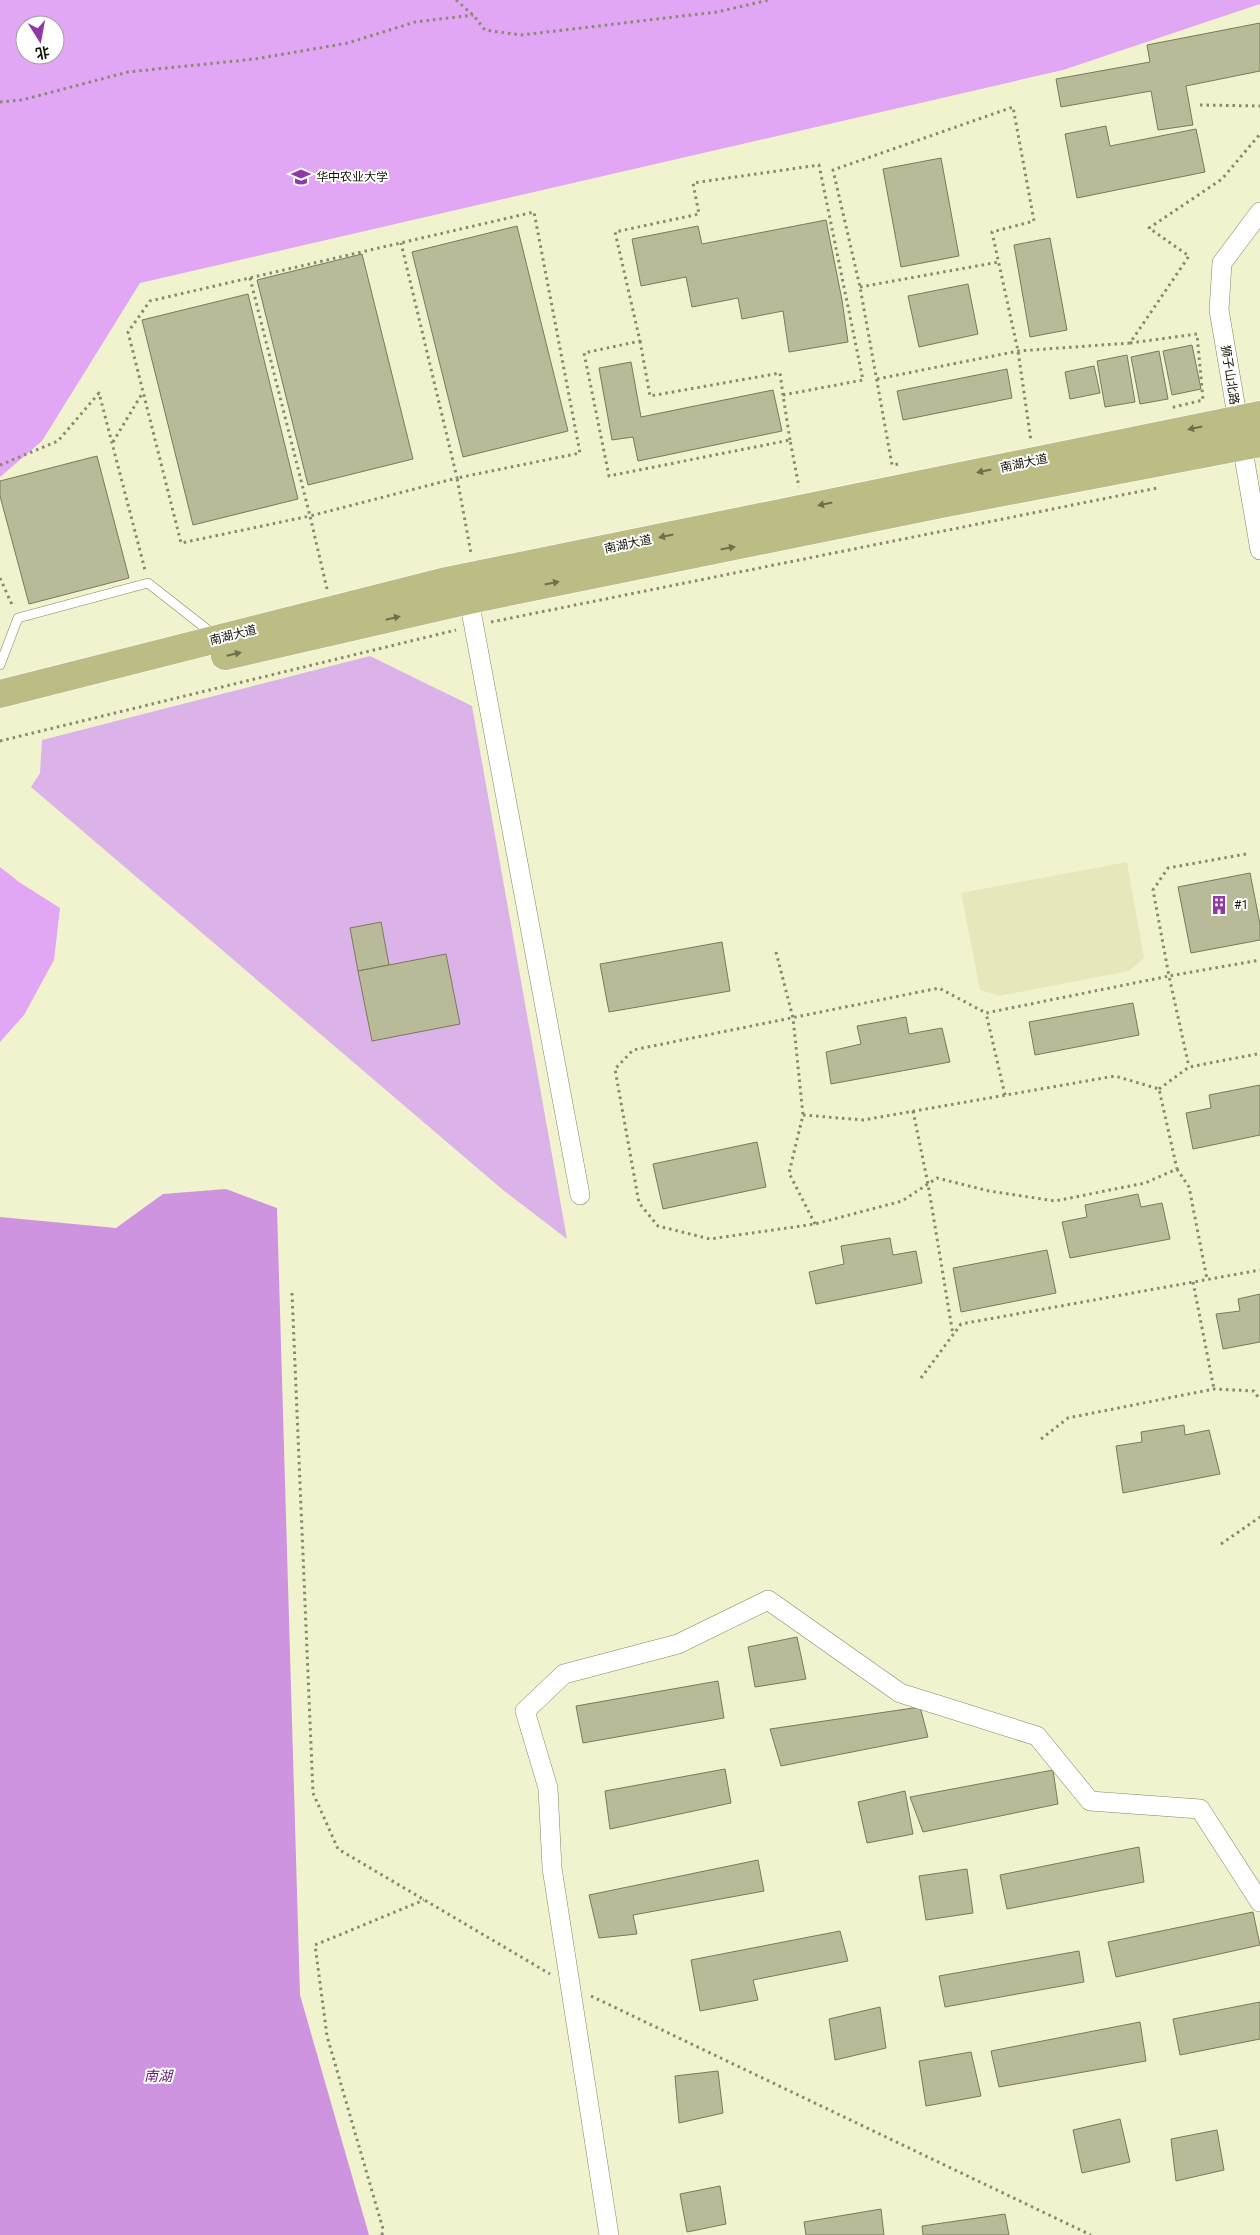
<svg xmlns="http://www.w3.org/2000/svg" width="1260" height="2235" viewBox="0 0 1260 2235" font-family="Roboto,'Noto Sans SC',sans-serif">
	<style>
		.built { fill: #e6e8bc }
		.green { fill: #dbb3e8 }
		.forest { fill: #e1a6f4; fill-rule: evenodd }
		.water { fill: #ce94e0 }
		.building { fill: #b9ba98; stroke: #797a5a }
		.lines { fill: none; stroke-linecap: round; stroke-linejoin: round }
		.lane-casing { stroke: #848665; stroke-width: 10 }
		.street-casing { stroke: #848665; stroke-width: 20 }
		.primary-casing { stroke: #fff; stroke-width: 29 }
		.path { stroke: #888970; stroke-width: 3; stroke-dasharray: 2.5 4; stroke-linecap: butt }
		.lane { stroke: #fff; stroke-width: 9 }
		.street { stroke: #fff; stroke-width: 19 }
		.primary { stroke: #bcbd85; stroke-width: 28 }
		.oneway { fill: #6f704b }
		.labels { text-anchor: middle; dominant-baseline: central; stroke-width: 4; stroke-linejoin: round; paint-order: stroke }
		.poi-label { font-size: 12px; fill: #111105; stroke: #fff; text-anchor: start }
		.street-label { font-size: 12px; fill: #111105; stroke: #fff }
		.water-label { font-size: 14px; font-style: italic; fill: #621a75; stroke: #fff }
	</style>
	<rect width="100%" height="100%" fill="#f1f3cf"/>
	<polygon class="built" points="1127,862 1144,958 1129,971 999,996 980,990 961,893"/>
	<polygon class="green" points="370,656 472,706 567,1239 503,1190 31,787 40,773 42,740"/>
	<g class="forest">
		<path d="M0 0H1260V4L1063 70 140 283 42 441 0 477ZM25 25H55V55H25Z"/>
		<polygon points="0,867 19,882 60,908 54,960 24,1015 0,1042"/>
	</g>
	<polygon class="water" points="226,1189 277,1208 300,1995 369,2235 0,2235 0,1217 116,1228 163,1194"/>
	<g class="building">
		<polygon points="1260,23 1260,71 1186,86 1193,125 1158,130 1151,91 1061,107 1056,79 1150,62 1147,45"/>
		<polygon points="1106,126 1110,146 1196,129 1205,172 1077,198 1065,134"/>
		<polygon points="941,158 959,256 901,267 883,169"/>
		<polygon points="826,220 842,300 848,342 789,352 783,311 742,319 738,298 692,307 686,277 641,286 632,239 698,226 702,244"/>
		<polygon points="517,226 568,431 463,457 412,252"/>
		<polygon points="1050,238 1067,330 1030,337 1014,245"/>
		<polygon points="362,254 413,459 308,485 257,280"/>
		<polygon points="968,284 978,334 919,347 908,296"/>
		<polygon points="248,294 298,499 193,525 142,320"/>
		<polygon points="1192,345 1201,389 1172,395 1163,351"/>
		<polygon points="1159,351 1168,399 1140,404 1131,357"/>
		<polygon points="1127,355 1135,402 1105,407 1097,361"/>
		<polygon points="631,362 641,417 773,390 782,431 638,461 633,437 612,440 599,368"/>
		<polygon points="1094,366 1100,393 1070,399 1065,372"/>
		<polygon points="1007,369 1012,398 903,420 897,391"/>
		<polygon points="97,456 129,578 29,604 0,496 0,481"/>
		<polygon points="1250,873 1260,924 1260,940 1191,953 1178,887"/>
		<polygon points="381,922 389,965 358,971 350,928"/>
		<polygon points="722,942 730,991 609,1012 600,964"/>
		<polygon points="446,954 460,1024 372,1041 358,971"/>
		<polygon points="1133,1003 1139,1035 1035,1055 1029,1022"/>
		<polygon points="906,1017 909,1034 942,1028 950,1062 831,1084 826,1052 861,1044 857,1026"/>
		<polygon points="1260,1085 1260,1135 1193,1149 1186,1113 1211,1108 1209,1095"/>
		<polygon points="757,1142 766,1187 663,1209 653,1164"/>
		<polygon points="1138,1194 1141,1207 1162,1203 1170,1239 1070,1258 1062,1222 1087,1217 1085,1205"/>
		<polygon points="890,1238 893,1255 916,1251 922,1283 816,1304 809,1272 844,1264 841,1246"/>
		<polygon points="1047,1250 1056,1293 961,1312 953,1268"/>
		<polygon points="1260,1294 1260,1342 1223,1349 1216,1314 1240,1311 1238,1299"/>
		<polygon points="1184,1425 1185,1435 1209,1430 1220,1474 1123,1493 1116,1446 1142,1442 1141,1432"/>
		<polygon points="797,1637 806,1679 755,1687 748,1647"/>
		<polygon points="718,1681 724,1718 583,1743 576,1706"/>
		<polygon points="920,1707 928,1737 781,1766 770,1729"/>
		<polygon points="725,1769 731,1803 610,1829 605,1791"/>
		<polygon points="1053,1770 1058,1804 923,1832 910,1797"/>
		<polygon points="905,1791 913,1834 867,1843 858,1802"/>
		<polygon points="1139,1847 1144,1882 1007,1909 1000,1875"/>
		<polygon points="758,1860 764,1891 633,1915 637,1934 599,1938 589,1895"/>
		<polygon points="967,1869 973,1913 926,1920 919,1876"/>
		<polygon points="1253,1912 1260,1945 1116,1977 1108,1942"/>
		<polygon points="840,1931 848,1961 753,1980 758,2000 700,2011 691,1960"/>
		<polygon points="1079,1951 1084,1982 945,2007 939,1976"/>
		<polygon points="1260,2002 1260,2039 1180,2055 1173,2019"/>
		<polygon points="880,2007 886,2048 835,2060 829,2019"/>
		<polygon points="1140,2022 1146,2061 999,2087 991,2051"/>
		<polygon points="971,2052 981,2096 926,2106 919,2061"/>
		<polygon points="718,2071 723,2113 679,2123 675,2076"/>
		<polygon points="1120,2119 1130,2162 1082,2173 1073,2130"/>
		<polygon points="1217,2130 1224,2170 1176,2181 1171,2139"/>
		<polygon points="720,2186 726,2224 687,2232 680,2194"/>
		<polygon points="881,2209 884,2235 806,2235 804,2222"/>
		<polygon points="1005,2214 1009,2235 923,2235 922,2226"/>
	</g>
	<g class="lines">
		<g class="lane-casing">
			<polyline id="lane" points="0,665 18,618 148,583 213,634"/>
		</g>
		<g class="street-casing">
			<g id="street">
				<polyline points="1260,212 1222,263 1219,310 1260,550"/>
				<polyline points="469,600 580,1195"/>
				<polyline points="609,2235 552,1868 548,1788 525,1711 564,1674 678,1644 768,1600 900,1693 1037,1736 1090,1801 1200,1809 1260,1902"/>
			</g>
		</g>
		<g class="primary-casing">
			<g id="primary">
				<polyline points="225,656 469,600 941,504 1260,443"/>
				<polyline points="0,694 442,582 1260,415"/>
			</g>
		</g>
		<g class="path">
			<polyline points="456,0 473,15 485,30 521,35 717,12 769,0"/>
			<polyline points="0,102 22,100 128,72 255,59 348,43 415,22 473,15"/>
			<polyline points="1200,105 1260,106"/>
			<polyline points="250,278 310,516 457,478 401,243"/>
			<polyline points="860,287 999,262"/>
			<polyline points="640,341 650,396 780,373 783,395"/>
			<polyline points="1130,343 1197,334 1203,400 1170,408"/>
			<polyline points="877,379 1018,351 1130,343 1189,256 1149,228 1222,179 1260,134"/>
			<polyline points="790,440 783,395 863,380 819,165 693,183 699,214 615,232 640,341 584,353 609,476 790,440 799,487"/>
			<polyline points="113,442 143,392"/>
			<polyline points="898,464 892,465 860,287 833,170 1013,107 1034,221 992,232 1018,351 1031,441"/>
			<polyline points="0,465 58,441 99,393 145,570"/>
			<polyline points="0,578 13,607"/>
			<polyline points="327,589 310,516 181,543 128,332 150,301 534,212 580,453 457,478 471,553"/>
			<polyline points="491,622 1157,488"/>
			<polyline points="0,741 456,630"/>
			<polyline points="1246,854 1168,868 1153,890 1169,976 1260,960"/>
			<polyline points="776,952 793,1018 803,1115"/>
			<polyline points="1159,1089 1189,1067 1257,1054"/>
			<polyline points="1005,1095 986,1013 1169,976 1189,1067"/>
			<polyline points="913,1111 928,1184 953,1335"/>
			<polyline points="1177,1169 1189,1187 1207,1279"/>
			<polyline points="815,1224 789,1173 803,1115 863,1120 1115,1076 1159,1089 1177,1169 1145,1183 1055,1201 989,1191 937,1178 902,1201 815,1224 710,1239 658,1226 639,1203 615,1069 633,1050 939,988 986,1013"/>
			<polyline points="1193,1282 1214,1389"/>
			<polyline points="292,1293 313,1793 338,1849 550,1974"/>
			<polyline points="921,1378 961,1324 1260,1270"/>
			<polyline points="1041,1439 1068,1418 1214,1389 1254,1391 1260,1400"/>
			<polyline points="1221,1544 1260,1517"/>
			<polyline points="591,1996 1091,2235"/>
			<polyline points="382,2235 383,2229 327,2036 315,1945 424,1900"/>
		</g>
		<use href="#lane" class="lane"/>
		<use href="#street" class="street"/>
		<use href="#primary" class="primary"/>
	</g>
	<defs><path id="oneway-solid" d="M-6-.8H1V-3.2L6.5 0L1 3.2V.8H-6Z" transform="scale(1.25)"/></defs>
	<g class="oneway">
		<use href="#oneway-solid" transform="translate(1195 428) rotate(168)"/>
		<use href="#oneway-solid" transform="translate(984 471) rotate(168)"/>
		<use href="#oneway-solid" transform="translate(825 504) rotate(168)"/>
		<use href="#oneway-solid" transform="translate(666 536) rotate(168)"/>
		<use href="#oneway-solid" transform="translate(728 548) rotate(-11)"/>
		<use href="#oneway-solid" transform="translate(552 583) rotate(-11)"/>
		<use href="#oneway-solid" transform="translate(393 618) rotate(-13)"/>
		<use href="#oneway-solid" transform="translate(234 654) rotate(-13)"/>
	</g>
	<defs>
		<g id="university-bare" transform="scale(1.5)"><path d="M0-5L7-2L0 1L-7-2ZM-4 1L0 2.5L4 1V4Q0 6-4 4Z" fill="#8e39a6" stroke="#fff" stroke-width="2.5" paint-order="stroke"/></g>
		<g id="building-bare" transform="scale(1.5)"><path d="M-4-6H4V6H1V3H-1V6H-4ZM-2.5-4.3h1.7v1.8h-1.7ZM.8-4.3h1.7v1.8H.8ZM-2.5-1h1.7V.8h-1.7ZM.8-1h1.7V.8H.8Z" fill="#8e39a6" stroke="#fff" stroke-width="2.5" paint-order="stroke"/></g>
	</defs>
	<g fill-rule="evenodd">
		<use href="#university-bare" x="301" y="177"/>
		<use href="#building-bare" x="1219" y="905"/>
	</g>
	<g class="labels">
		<g class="poi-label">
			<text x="316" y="177">华中农业大学</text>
			<text x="1234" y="905">#1</text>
		</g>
		<g class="street-label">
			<text transform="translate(1230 375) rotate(81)">狮子山北路</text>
			<text transform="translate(1024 463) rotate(-12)">南湖大道</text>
			<text transform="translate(628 544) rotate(-12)">南湖大道</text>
			<text transform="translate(233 635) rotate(-14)">南湖大道</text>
		</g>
		<g class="water-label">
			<text x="158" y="2076">南湖</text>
		</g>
	</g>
	<g transform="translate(40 40) rotate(169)"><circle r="24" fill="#ffffff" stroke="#a0a09b"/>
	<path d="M0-4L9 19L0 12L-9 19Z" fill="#8e39a6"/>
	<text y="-8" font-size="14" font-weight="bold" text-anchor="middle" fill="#111105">北</text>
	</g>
</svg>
